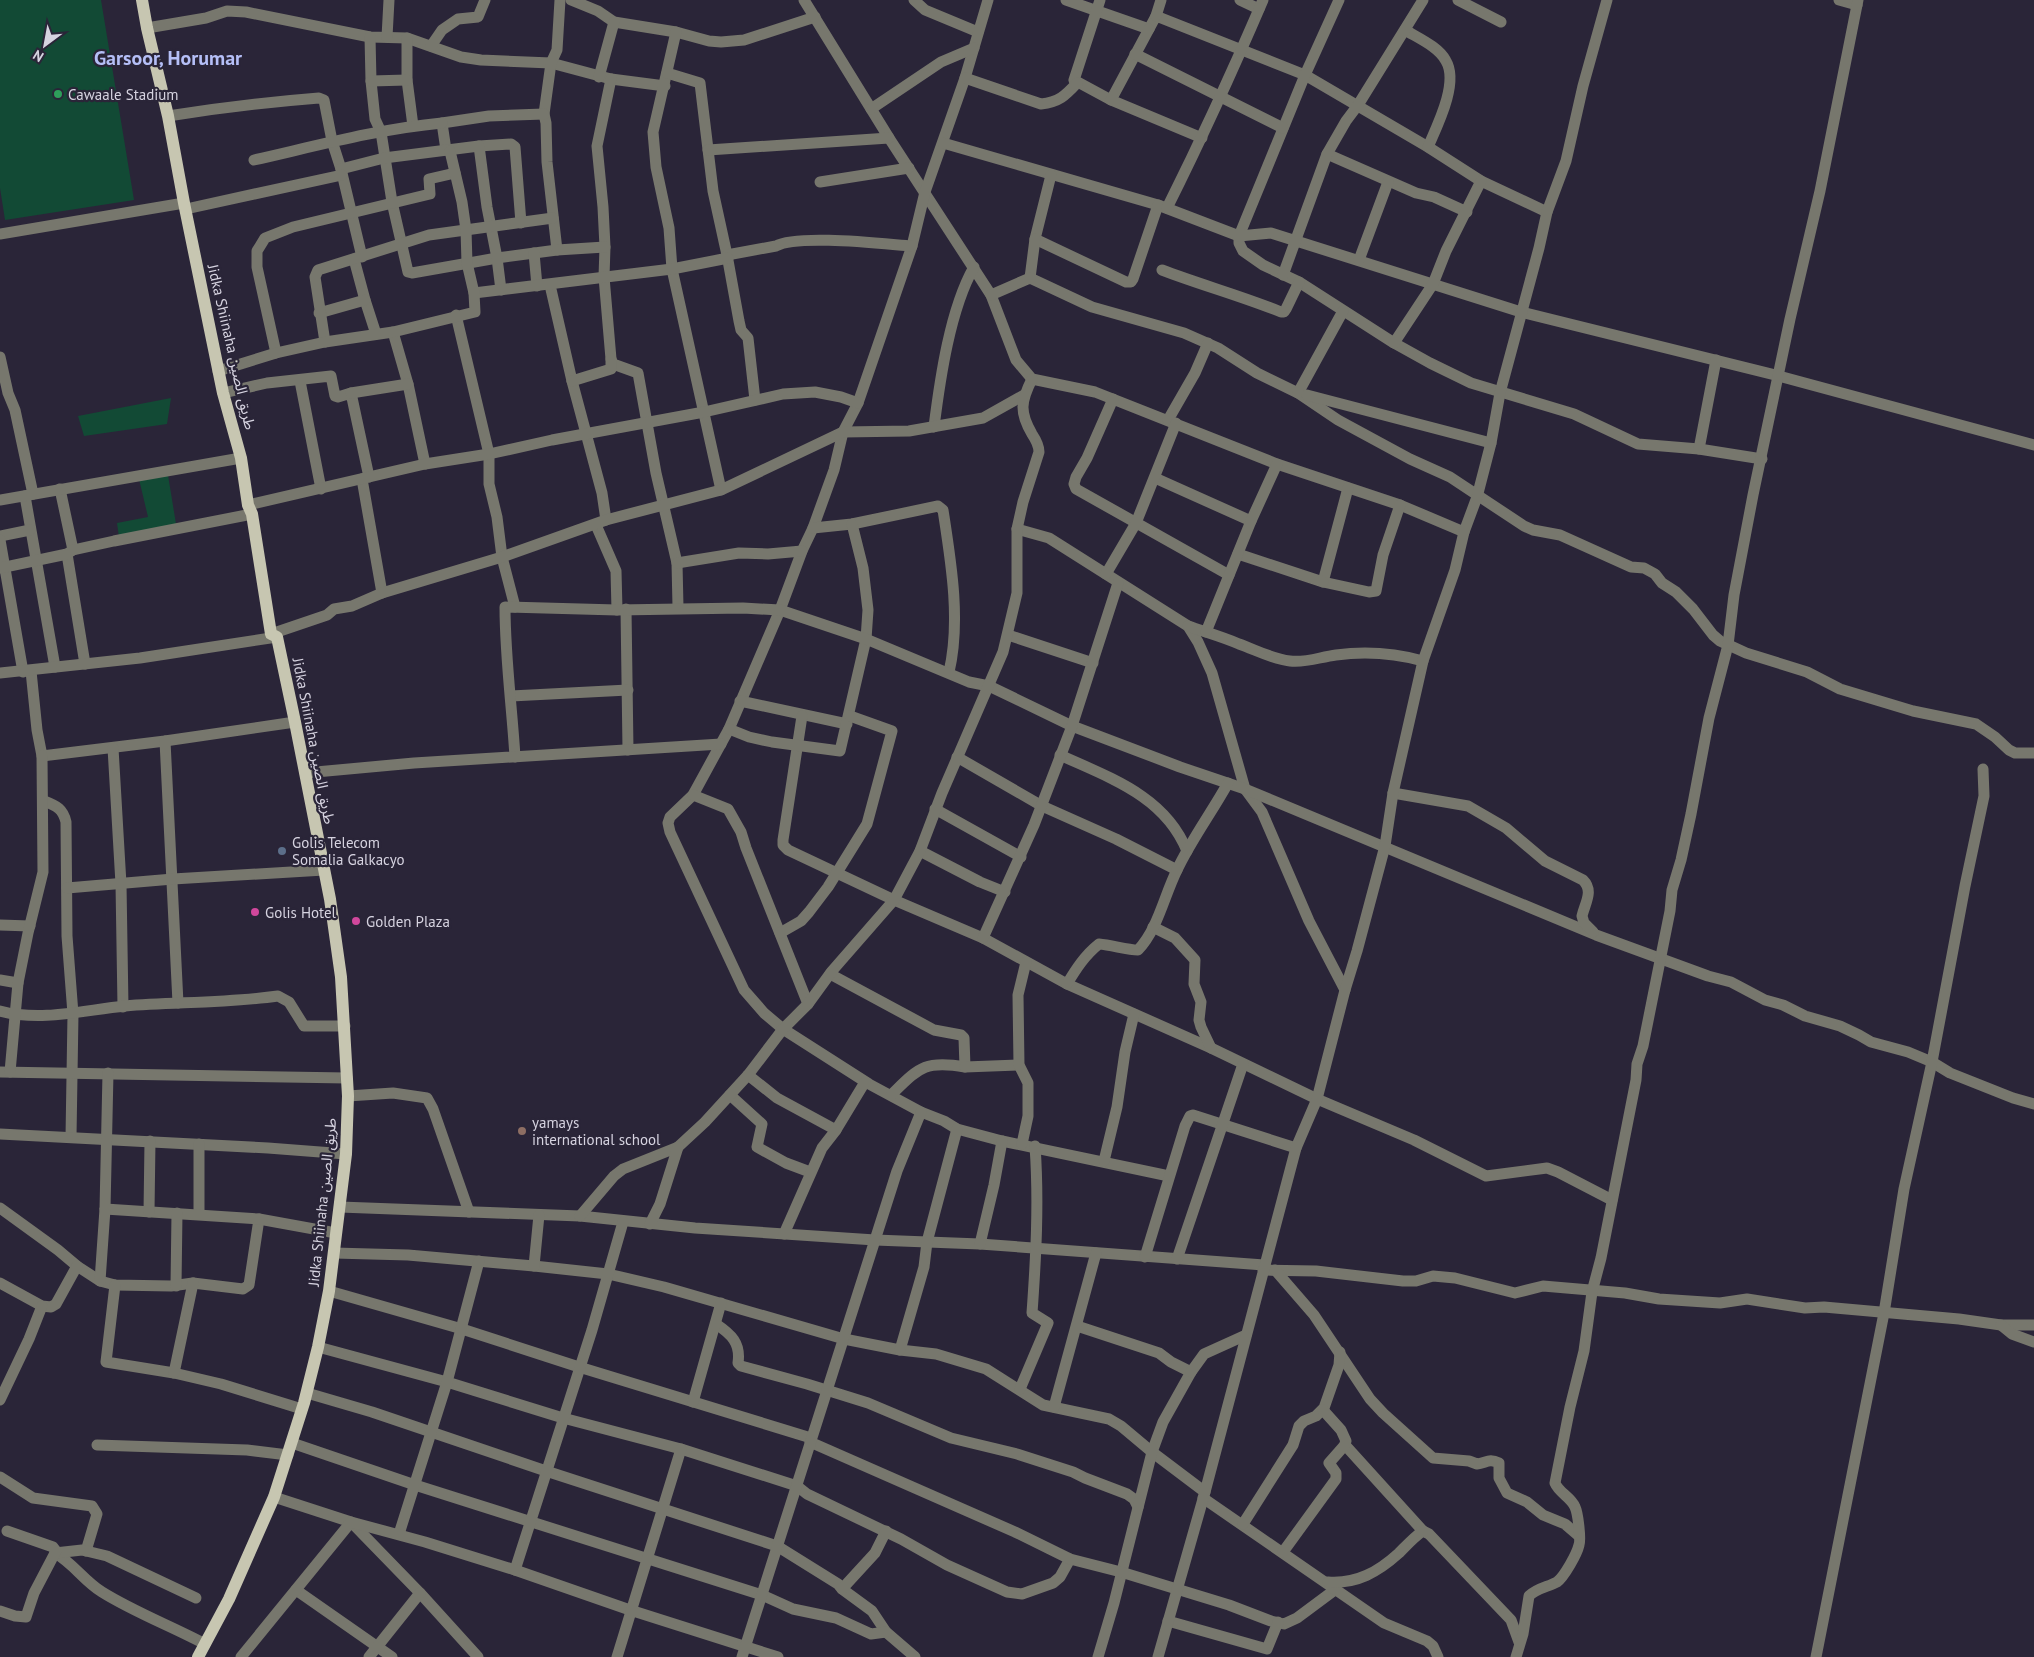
<svg xmlns="http://www.w3.org/2000/svg" width="2034" height="1657" viewBox="0 0 2034 1657" font-family="'PT Sans','Noto Sans Arabic',sans-serif">
	<style>
		.grass { fill: #124a35 }
		.lines { fill: none; stroke-linecap: round; stroke-linejoin: round }
		.minor { stroke: #77776d; stroke-width: 11 }
		.major { stroke: #c7c6b1; stroke-width: 12 }
		.leisure-dot { fill: #2e9e5b; stroke: #2a2538; stroke-width: 2 }
		.service-dot { fill: #5c6f8a; stroke: #2a2538; stroke-width: 2 }
		.hotel-dot { fill: #d1479c; stroke: #2a2538; stroke-width: 2 }
		.education-dot { fill: #8d6e63; stroke: #2a2538; stroke-width: 2 }
		.labels { text-anchor: middle; dominant-baseline: central; stroke-width: 4.5; stroke-linejoin: round; paint-order: stroke }
		.poi-label { font-size: 15px; fill: #d6d3e0; stroke: #2a2538; text-anchor: start }
		.street-label { font-size: 15px; fill: #d6d3e0; stroke: #2a2538 }
		.district-label { font-size: 20px; font-weight: bold; fill: #b5bff7; stroke: #2a2538 }
	</style>
	<rect width="100%" height="100%" fill="#2a2538"/>
	<g class="grass">
		<polygon points="0,0 101,0 134,200 5,220 0,188"/>
		<polygon points="171,398 167,424 84,436 78,416"/>
		<polygon points="168,475 176,524 119,537 117,523 148,517 139,479"/>
	</g>
	<g class="lines">
		<g class="minor">
			<polyline points="571,0 598,11 614,22 676,32 709,41 721,42 744,40 815,17"/>
			<polyline points="804,0 889,138 991,295 1016,360 1032,379 1095,392 1277,464 1400,505 1464,532"/>
			<polyline points="914,0 925,10 978,32"/>
			<polyline points="988,0 965,78 925,192 912,246 858,403 843,432 834,470 813,528 802,551 780,610 729,729 693,795 670,817 668,823 670,832 744,990 764,1013 783,1029 869,1084 921,1112 944,1121 957,1129 1002,1141 1169,1176"/>
			<polyline points="1066,0 1149,29 1156,16 1305,75 1428,147 1481,181 1547,212"/>
			<polyline points="1100,0 1074,80 1111,100"/>
			<polyline points="1240,0 1259,9"/>
			<polyline points="1339,0 1305,75 1239,236 1239,243 1243,251 1263,265 1299,282 1394,343 1430,363 1471,383 1574,414 1638,444 1699,449 1762,459"/>
			<polyline points="1458,0 1501,22"/>
			<polyline points="1839,0 1857,5"/>
			<polyline points="1156,16 1161,0"/>
			<polyline points="147,28 206,18 227,11 246,12 370,37 407,38 461,57 481,60 551,63 611,79 665,86"/>
			<polyline points="1149,29 1111,100 1202,138"/>
			<path d="M1405 30C1418 38 1439 47 1446 61 1459 83 1437 126 1428 147"/>
			<polyline points="676,32 653,132 656,167 669,228 672,269 721,490"/>
			<polyline points="370,37 371,81 375,119 381,132 392,202 408,272 412,273 497,258 557,250 547,162 546,123 544,114 551,63 557,50 560,0"/>
			<polyline points="387,37 389,0"/>
			<polyline points="407,38 407,80 413,126"/>
			<polyline points="431,46 442,30 458,19 478,17 485,0"/>
			<polyline points="1135,54 1283,128"/>
			<polyline points="667,73 700,83 713,191 727,255 739,321 741,330 748,338 755,400"/>
			<polyline points="599,77 614,22"/>
			<path d="M965 78 1041 104C1059 102 1065 96 1077 83"/>
			<polyline points="611,79 597,146 603,207 605,247 604,277 611,359 613,364 638,373 656,473 677,563 678,607"/>
			<polyline points="371,81 407,80"/>
			<polyline points="871,109 941,62 974,48"/>
			<path d="M168 116C218 108 268 102 319 98L324 100 332 141 341 169 362 257"/>
			<polyline points="943,143 1158,205 1239,236 1271,233 1521,312 1779,376 2034,445"/>
			<polyline points="479,146 511,144 515,147 521,223"/>
			<polyline points="446,150 442,123 489,116 544,114"/>
			<polyline points="708,150 889,138"/>
			<polyline points="1327,154 1416,193 1434,197 1467,212"/>
			<path d="M254 160C316 146 378 129 442 123"/>
			<polyline points="341,169 384,158 479,146 487,207 497,258 501,290"/>
			<polyline points="1051,175 1035,239 1126,282 1131,282 1133,279 1158,205"/>
			<polyline points="820,182 909,168"/>
			<path d="M1167 208C1201 140 1233 70 1263 0"/>
			<polyline points="186,209 342,175"/>
			<polyline points="0,234 184,203"/>
			<polyline points="557,250 605,247"/>
			<polyline points="534,253 537,286"/>
			<path d="M727 255 776 246C797 234 884 244 912 246"/>
			<polyline points="354,259 365,300 376,334"/>
			<polyline points="1359,260 1388,182"/>
			<path d="M1162 270C1201 285 1242 296 1281 312H1284L1286 309 1299 282"/>
			<polyline points="1283,275 1327,154 1346,121 1358,105 1423,0"/>
			<polyline points="1030,278 1035,239"/>
			<polyline points="550,285 572,381 602,493 606,520"/>
			<polyline points="474,293 672,269 728,258"/>
			<polyline points="991,295 1030,278 1092,307 1184,333 1218,348 1257,373 1298,393 1338,420 1410,459 1450,477 1524,526 1533,530 1560,535 1631,567 1644,568 1655,574 1662,583 1676,592 1693,609 1713,635 1720,641 1746,653 1807,672 1840,689 1913,711 1976,724 1995,737 2009,750 2015,753 2034,753"/>
			<polyline points="319,313 365,300"/>
			<polyline points="456,315 489,454 489,484 497,517 502,557 515,607"/>
			<polyline points="393,332 408,384 425,464"/>
			<polyline points="325,342 315,277 318,270 429,235 553,218"/>
			<polyline points="1394,343 1433,284 1446,251 1481,181"/>
			<polyline points="276,353 257,267 257,251 265,238 293,227 430,194 429,179 455,173"/>
			<polyline points="0,357 8,393 15,410 33,494"/>
			<polyline points="218,371 276,353 325,342 393,332 475,312 474,293 467,263 466,230 462,202 450,151"/>
			<polyline points="300,381 321,489"/>
			<polyline points="572,381 611,369 611,359"/>
			<polyline points="223,393 267,383 331,376 335,396 338,397 351,393 369,477"/>
			<polyline points="351,393 408,384"/>
			<polyline points="1298,393 1343,311"/>
			<polyline points="1307,395 1491,443"/>
			<polyline points="1113,399 1087,458 1076,477 1074,484 1076,489 1229,575"/>
			<polyline points="1168,420 1195,373 1208,343"/>
			<path d="M934 427C940 379 950 309 974 267"/>
			<polyline points="1699,449 1716,360"/>
			<polyline points="1155,478 1251,521"/>
			<polyline points="362,479 382,593"/>
			<polyline points="1348,488 1323,582 1369,592 1376,591 1383,555 1400,505"/>
			<polyline points="60,489 73,550"/>
			<polyline points="25,496 55,667"/>
			<polyline points="0,500 241,458"/>
			<polyline points="248,505 425,464 489,454 552,440 704,412 783,394 815,392 841,397 858,403"/>
			<polyline points="596,525 616,571 617,610"/>
			<path d="M813 528 852 524 938 506 943 510C951 562 961 621 949 672"/>
			<polyline points="1017,529 1049,538 1188,626 1198,642 1212,673 1245,789 1262,812 1309,921 1345,990"/>
			<polyline points="0,536 30,530"/>
			<polyline points="0,540 23,672"/>
			<polyline points="67,554 85,664"/>
			<polyline points="1238,554 1323,582"/>
			<polyline points="677,563 739,553 768,554 802,551"/>
			<polyline points="0,568 67,554 73,550 114,541 252,514"/>
			<polyline points="1106,574 1136,523 1176,423"/>
			<polyline points="626,609 628,750"/>
			<path d="M1188 626C1205 632 1223 637 1239 644 1256 650 1272 659 1290 661 1306 663 1320 657 1336 655 1366 651 1394 653 1423 661"/>
			<polyline points="1206,632 1251,521 1277,464"/>
			<polyline points="271,634 327,615 334,609 352,606 382,593 502,557 606,520 721,490 843,432 909,431 983,418 1024,395"/>
			<polyline points="1008,635 1093,663"/>
			<polyline points="31,671 37,730 42,756 165,741 295,722"/>
			<polyline points="0,673 140,658 277,637"/>
			<polyline points="511,696 628,690"/>
			<polyline points="740,701 847,724"/>
			<polyline points="802,716 783,840 783,845 788,850 894,900 983,938 1067,984 1211,1048 1317,1099 1414,1140 1486,1176 1547,1168 1558,1172 1612,1200"/>
			<polyline points="729,729 749,737 772,742 840,751 866,639 868,610 863,568 852,524"/>
			<polyline points="165,741 178,1003"/>
			<polyline points="113,748 121,884 123,1007"/>
			<path d="M1060 755C1110 778 1165 796 1187 851"/>
			<path d="M515 757C512 707 505 657 505 607L617 610 743 608 780 610 866 639 969 682 989 686 1072 726 1180 767 1245 789 1596 935 1708 976 1731 982 1765 1000 1783 1005 1805 1016 1840 1026 1859 1035 1871 1042 1908 1052 1932 1062 1950 1073 2013 1098 2034 1104"/>
			<polyline points="957,757 1042,806 1116,839 1177,870"/>
			<polyline points="305,773 414,763 721,744"/>
			<path d="M1393 793 1468 806 1506 828 1545 861 1583 880C1594 891 1585 903 1582 916L1584 923 1593 932"/>
			<polyline points="693,795 728,809 741,832 746,848 808,1004"/>
			<path d="M44 801C57 806 63 809 66 822L67 936 73 1014 71 1137"/>
			<polyline points="935,809 1021,857"/>
			<polyline points="920,851 980,882 1005,892"/>
			<polyline points="67,888 173,879 324,870"/>
			<polyline points="0,925 30,926"/>
			<polyline points="1153,927 1175,938 1195,960 1194,984 1201,1002 1199,1020 1201,1027 1211,1048"/>
			<polyline points="780,933 801,921 809,912 828,887 867,824 892,731 850,716"/>
			<polyline points="983,938 1034,825 1072,726 1118,583"/>
			<path d="M830 974 934 1030 961 1035 964 1038 965 1067C924 1060 919 1068 891 1095"/>
			<polyline points="0,980 18,983"/>
			<path d="M1067 984C1076 969 1085 955 1099 944 1112 945 1127 950 1138 950 1158 929 1164 896 1177 870 1191 840 1212 812 1228 783"/>
			<path d="M0 1011C42 1022 84 1010 125 1006 176 1002 228 1003 278 996L289 1002 304 1026H345"/>
			<polyline points="965,1067 1019,1065"/>
			<polyline points="0,1072 347,1078"/>
			<polyline points="10,1072 18,983 28,933 43,872 42,756"/>
			<polyline points="748,1075 777,1098 836,1130"/>
			<polyline points="730,1095 762,1124 757,1147 786,1163 810,1172"/>
			<polyline points="348,1096 393,1093 427,1098 433,1109 469,1212"/>
			<polyline points="0,1134 268,1148 346,1154"/>
			<polyline points="199,1144 199,1214"/>
			<polyline points="1022,1144 1028,1116 1028,1083 1019,1065 1018,995 1026,962"/>
			<polyline points="1104,1161 1117,1107 1125,1052 1134,1014"/>
			<polyline points="340,1207 580,1216 695,1228 875,1240 980,1244 1264,1265"/>
			<polyline points="0,1208 58,1250 77,1266 100,1281 115,1285 171,1286 193,1283 243,1289 249,1285 259,1219"/>
			<polyline points="105,1209 259,1219 336,1233"/>
			<polyline points="149,1212 150,1141"/>
			<path d="M580 1216 614 1176 623 1169 678 1147 705 1122 748 1075 783 1029 808 1004 832 971 894 900 920 851 942 793 1003 652 1017 593V529L1023 502 1039 452C1039 445 1036 440 1032 434 1019 412 1021 401 1032 379"/>
			<polyline points="650,1224 660,1204 678,1147"/>
			<polyline points="784,1234 822,1148 836,1130 865,1082"/>
			<polyline points="980,1244 994,1185 1002,1141"/>
			<polyline points="334,1253 408,1255 534,1266 608,1274 664,1287 844,1339 900,1350 936,1354 986,1369 1043,1405 1109,1419 1121,1426 1152,1452 1205,1492"/>
			<polyline points="1145,1257 1185,1126 1190,1116 1193,1115 1296,1148"/>
			<polyline points="1177,1259 1243,1064"/>
			<polyline points="534,1266 539,1215"/>
			<polyline points="1263,1270 1316,1271 1403,1281 1416,1281 1433,1276 1455,1278 1515,1293 1543,1286 1625,1293 1659,1299 1720,1303 1747,1299 1805,1308 1824,1307 1959,1319 2001,1325 2034,1325"/>
			<path d="M1275 1270 1314 1315 1370 1399 1383 1413 1433 1458 1469 1461 1477 1464C1486 1463 1489 1458 1499 1463V1478L1507 1493 1527 1502 1543 1515 1565 1524 1579 1536"/>
			<polyline points="100,1281 105,1209 108,1073"/>
			<polyline points="0,1283 42,1306 51,1307 56,1304 77,1266"/>
			<polyline points="115,1285 106,1362 174,1373 221,1384 302,1409"/>
			<polyline points="176,1286 177,1213"/>
			<polyline points="329,1291 462,1329 579,1367 811,1438"/>
			<path d="M716 1324C731 1334 741 1343 738 1363L741 1366 807 1384 868 1403 951 1438 1017 1454 1073 1472 1085 1478 1127 1494 1134 1499 1138 1507"/>
			<polyline points="2001,1325 2012,1334 2034,1342"/>
			<polyline points="1077,1326 1159,1353 1171,1362 1191,1372 1163,1422 1152,1452 1114,1603 1098,1657"/>
			<polyline points="318,1347 447,1382 563,1418 681,1449 797,1486 807,1494 901,1539 947,1565 1007,1592 1022,1594 1053,1583 1060,1577 1070,1559"/>
			<polyline points="900,1350 924,1267 927,1242 957,1129"/>
			<polyline points="1191,1372 1204,1354 1246,1335"/>
			<polyline points="174,1373 193,1283"/>
			<path d="M1020 1389 1048 1323 1032 1313C1036 1257 1039 1202 1035 1146"/>
			<polyline points="307,1393 372,1412 546,1471 777,1546 838,1584 842,1589 872,1611 886,1632 915,1657"/>
			<polyline points="0,1400 29,1339 42,1306"/>
			<polyline points="693,1402 721,1303"/>
			<polyline points="1054,1407 1096,1253"/>
			<polyline points="810,1442 1015,1532 1070,1559 1121,1572 1229,1605 1271,1621 1284,1624 1297,1618 1336,1589"/>
			<polyline points="292,1443 415,1485 762,1595 793,1609 836,1618 871,1634 886,1632"/>
			<polyline points="97,1445 247,1450 288,1455"/>
			<polyline points="1345,1445 1423,1531"/>
			<polyline points="0,1477 33,1498 92,1506 97,1514 86,1551"/>
			<polyline points="274,1497 351,1522 420,1593 478,1657"/>
			<polyline points="1203,1498 1384,1623 1427,1641 1433,1646 1438,1657"/>
			<polyline points="1243,1524 1293,1445 1299,1426 1304,1421 1316,1416 1324,1408 1339,1365 1340,1352"/>
			<polyline points="399,1534 447,1382 479,1261"/>
			<polyline points="1283,1552 1336,1479 1336,1473 1329,1463 1344,1446 1346,1441 1341,1430 1323,1410"/>
			<path d="M55 1553C74 1564 84 1581 102 1592 134 1612 171 1626 205 1644"/>
			<polyline points="55,1553 82,1550 107,1556 196,1598"/>
			<polyline points="515,1570 592,1330 623,1222"/>
			<path d="M1328 1582C1357 1584 1378 1572 1399 1553 1407 1545 1414 1537 1423 1531L1429 1534 1511 1620 1519 1642"/>
			<polyline points="842,1589 875,1553 886,1531"/>
			<polyline points="296,1590 392,1657"/>
			<polyline points="0,1611 15,1616 26,1617 34,1593 56,1551 53,1547 7,1531"/>
			<polyline points="1168,1621 1267,1649 1278,1622"/>
			<polyline points="241,1657 351,1522 425,1542 515,1570 630,1610 778,1657"/>
			<polyline points="369,1657 420,1593"/>
			<polyline points="617,1657 681,1449"/>
			<polyline points="742,1657 875,1240 897,1171 921,1112"/>
			<polyline points="1158,1657 1205,1492 1296,1148 1317,1099 1345,990 1357,951 1385,846 1393,793 1423,661 1455,570 1464,532 1477,497 1491,443 1500,393 1539,248 1547,212 1566,161 1583,86 1607,0"/>
			<path d="M1516 1657 1523 1634 1529 1596C1537 1588 1548 1587 1557 1582 1564 1577 1577 1554 1579 1545 1581 1539 1578 1513 1575 1507 1571 1497 1559 1493 1555 1483L1570 1407 1584 1351 1592 1292 1601 1258 1636 1080 1637 1064 1643 1046 1670 911 1672 890 1681 860 1691 814 1709 718 1728 645 1734 595 1753 495 1790 319 1820 191 1858 0"/>
			<polyline points="1816,1657 1884,1313 1904,1189 1932,1062 1965,886 1984,796 1983,769"/>
		</g>
		<polyline class="major" points="142,0 147,28 168,116 184,203 223,393 241,458 248,505 252,514 271,634 277,637 295,722 330,899 341,977 348,1096 346,1154 329,1291 318,1347 304,1403 274,1497 229,1599 198,1657"/>
	</g>
	<circle class="leisure-dot" cx="58" cy="94" r="5"/>
	<circle class="service-dot" cx="282" cy="851" r="5"/>
	<g class="hotel-dot">
		<circle cx="255" cy="912" r="5"/>
		<circle cx="356" cy="921" r="5"/>
	</g>
	<circle class="education-dot" cx="522" cy="1131" r="5"/>
	<g class="labels">
		<g class="poi-label">
			<text x="68" y="94">Cawaale Stadium</text>
			<text x="292" y="842">Golis Telecom<tspan x="292" dy="17">Somalia Galkacyo</tspan></text>
			<text x="265" y="912">Golis Hotel</text>
			<text x="366" y="921">Golden Plaza</text>
			<text x="532" y="1122">yamays<tspan x="532" dy="17">international school</tspan></text>
		</g>
		<g class="street-label">
			<text transform="translate(232 347) rotate(77)">Jidka Shiinaha طريق الصين</text>
			<text transform="translate(314 741) rotate(79)">Jidka Shiinaha طريق الصين</text>
			<text transform="translate(322 1202) rotate(-84)">Jidka Shiinaha طريق الصين</text>
		</g>
		<g class="district-label">
			<text x="168" y="58">Garsoor, Horumar</text>
		</g>
	</g>
	<g transform="translate(45 45) rotate(212)" stroke="#2a2538" stroke-width="4" paint-order="stroke">
	<path d="M0-4L9 19L0 12L-9 19Z" fill="#d6d3e0"/>
	<text y="-8" font-size="14" font-weight="bold" text-anchor="middle" fill="#d6d3e0">N</text>
	</g>
</svg>
